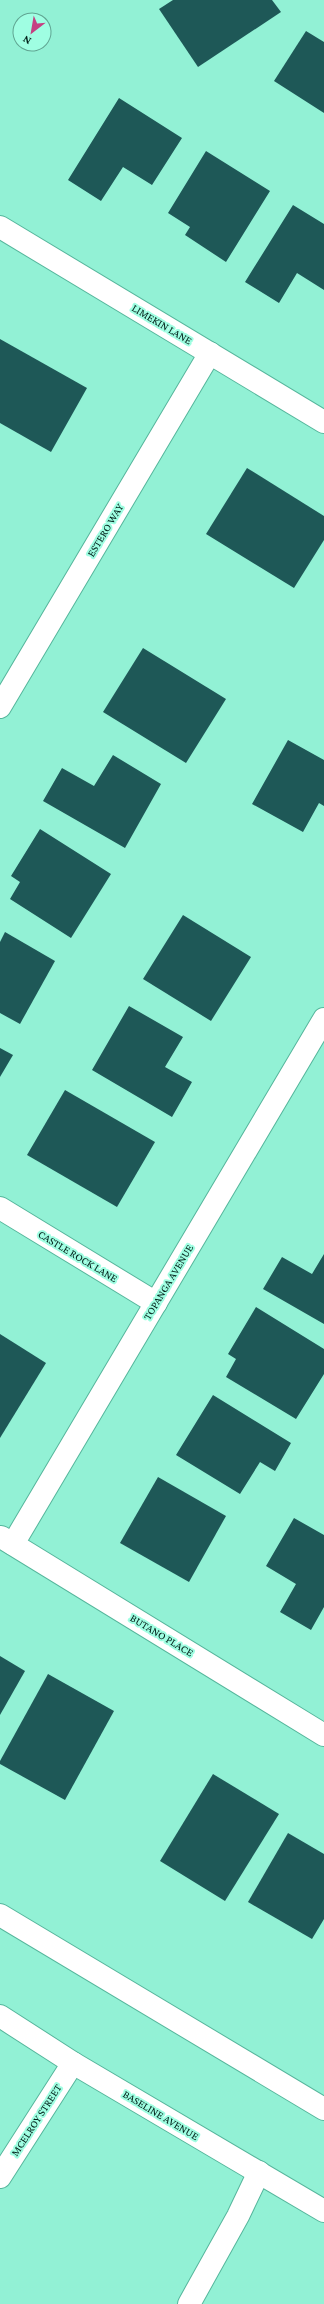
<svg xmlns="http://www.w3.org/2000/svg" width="324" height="2304" viewBox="0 0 324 2304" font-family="'Crimson Pro',serif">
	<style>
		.building { fill: #1e5857 }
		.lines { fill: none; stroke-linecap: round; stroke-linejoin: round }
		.minor-casing { stroke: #56b69c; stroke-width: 24 }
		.major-casing { stroke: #56b69c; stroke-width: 24 }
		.minor { stroke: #fff; stroke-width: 22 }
		.major { stroke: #fff; stroke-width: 22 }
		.labels { text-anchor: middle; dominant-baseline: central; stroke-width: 4; stroke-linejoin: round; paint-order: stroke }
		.street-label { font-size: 11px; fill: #022019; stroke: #9ffee2 }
	</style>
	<rect width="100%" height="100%" fill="#92f1d5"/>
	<g class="building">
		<polygon points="173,0 272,0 281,12 198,67 159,9"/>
		<polygon points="306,31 324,42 324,113 274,81"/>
		<polygon points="119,98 182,138 152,185 123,167 101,201 68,180"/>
		<polygon points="206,151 270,191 226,262 185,235 190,227 168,213"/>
		<polygon points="293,205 324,224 324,290 297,273 279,303 245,282"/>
		<polygon points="0,339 87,388 51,452 0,423"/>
		<polygon points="247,468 324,516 324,540 294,588 206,534"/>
		<polygon points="143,648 226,699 186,763 103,712"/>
		<polygon points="288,740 324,760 324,806 319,803 303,832 252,804"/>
		<polygon points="113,755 161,784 125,848 43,801 62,768 94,786"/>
		<polygon points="40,829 111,874 71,938 10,899 20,882 11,876"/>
		<polygon points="183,915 251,957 211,1021 143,979"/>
		<polygon points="5,932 55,961 20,1024 0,1013 0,942"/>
		<polygon points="129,1006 183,1037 165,1067 192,1082 172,1117 92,1070"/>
		<polygon points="0,1048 13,1055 0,1077"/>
		<polygon points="65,1090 155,1142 117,1207 27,1155"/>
		<polygon points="324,1254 324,1324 263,1289 282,1257 312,1274"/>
		<polygon points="256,1307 324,1349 324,1374 296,1419 226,1377 236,1359 228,1354"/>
		<polygon points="0,1334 46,1363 0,1438"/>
		<polygon points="213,1395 291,1443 275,1471 260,1462 240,1494 176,1455"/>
		<polygon points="158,1477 226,1516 189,1582 120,1543"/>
		<polygon points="294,1518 324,1535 324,1607 311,1630 280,1612 296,1584 266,1566"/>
		<polygon points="0,1656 25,1671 0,1715"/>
		<polygon points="48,1674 114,1711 65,1800 0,1764 0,1761"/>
		<polygon points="213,1774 279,1814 225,1901 160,1861"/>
		<polygon points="288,1833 324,1854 324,1919 312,1939 248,1902"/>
	</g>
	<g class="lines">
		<g class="minor-casing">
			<g id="minor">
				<polyline points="0,227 324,422"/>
				<polyline points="0,707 210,353"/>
				<polyline points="0,1208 156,1303"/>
				<polyline points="1,1537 324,1735"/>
				<polyline points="13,1544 324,1019"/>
				<polyline points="0,2177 73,2063"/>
				<polyline points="189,2304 238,2216 259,2172"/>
			</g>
		</g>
		<g class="major-casing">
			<g id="major">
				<polyline points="0,1915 324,2109"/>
				<polyline points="0,2016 73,2063 324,2211"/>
			</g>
		</g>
		<use href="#minor" class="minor"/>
		<use href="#major" class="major"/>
	</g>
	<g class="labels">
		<g class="street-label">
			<text transform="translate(162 324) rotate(31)">LIMEKIN LANE</text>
			<text transform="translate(105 530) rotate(-59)">ESTERO WAY</text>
			<text transform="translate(78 1256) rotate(31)">CASTLE ROCK LANE</text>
			<text transform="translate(168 1282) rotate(-59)">TOPANGA AVENUE</text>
			<text transform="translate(162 1635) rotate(31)">BUTANO PLACE</text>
			<text transform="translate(161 2115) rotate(31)">BASELINE AVENUE</text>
			<text transform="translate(36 2120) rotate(-57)">MCELROY STREET</text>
		</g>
	</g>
	<g transform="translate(32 32) rotate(211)"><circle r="19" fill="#9ffee2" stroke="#60a592"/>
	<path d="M0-3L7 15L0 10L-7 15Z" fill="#c54082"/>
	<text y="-6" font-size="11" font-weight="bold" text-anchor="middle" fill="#022019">N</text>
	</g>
</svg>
